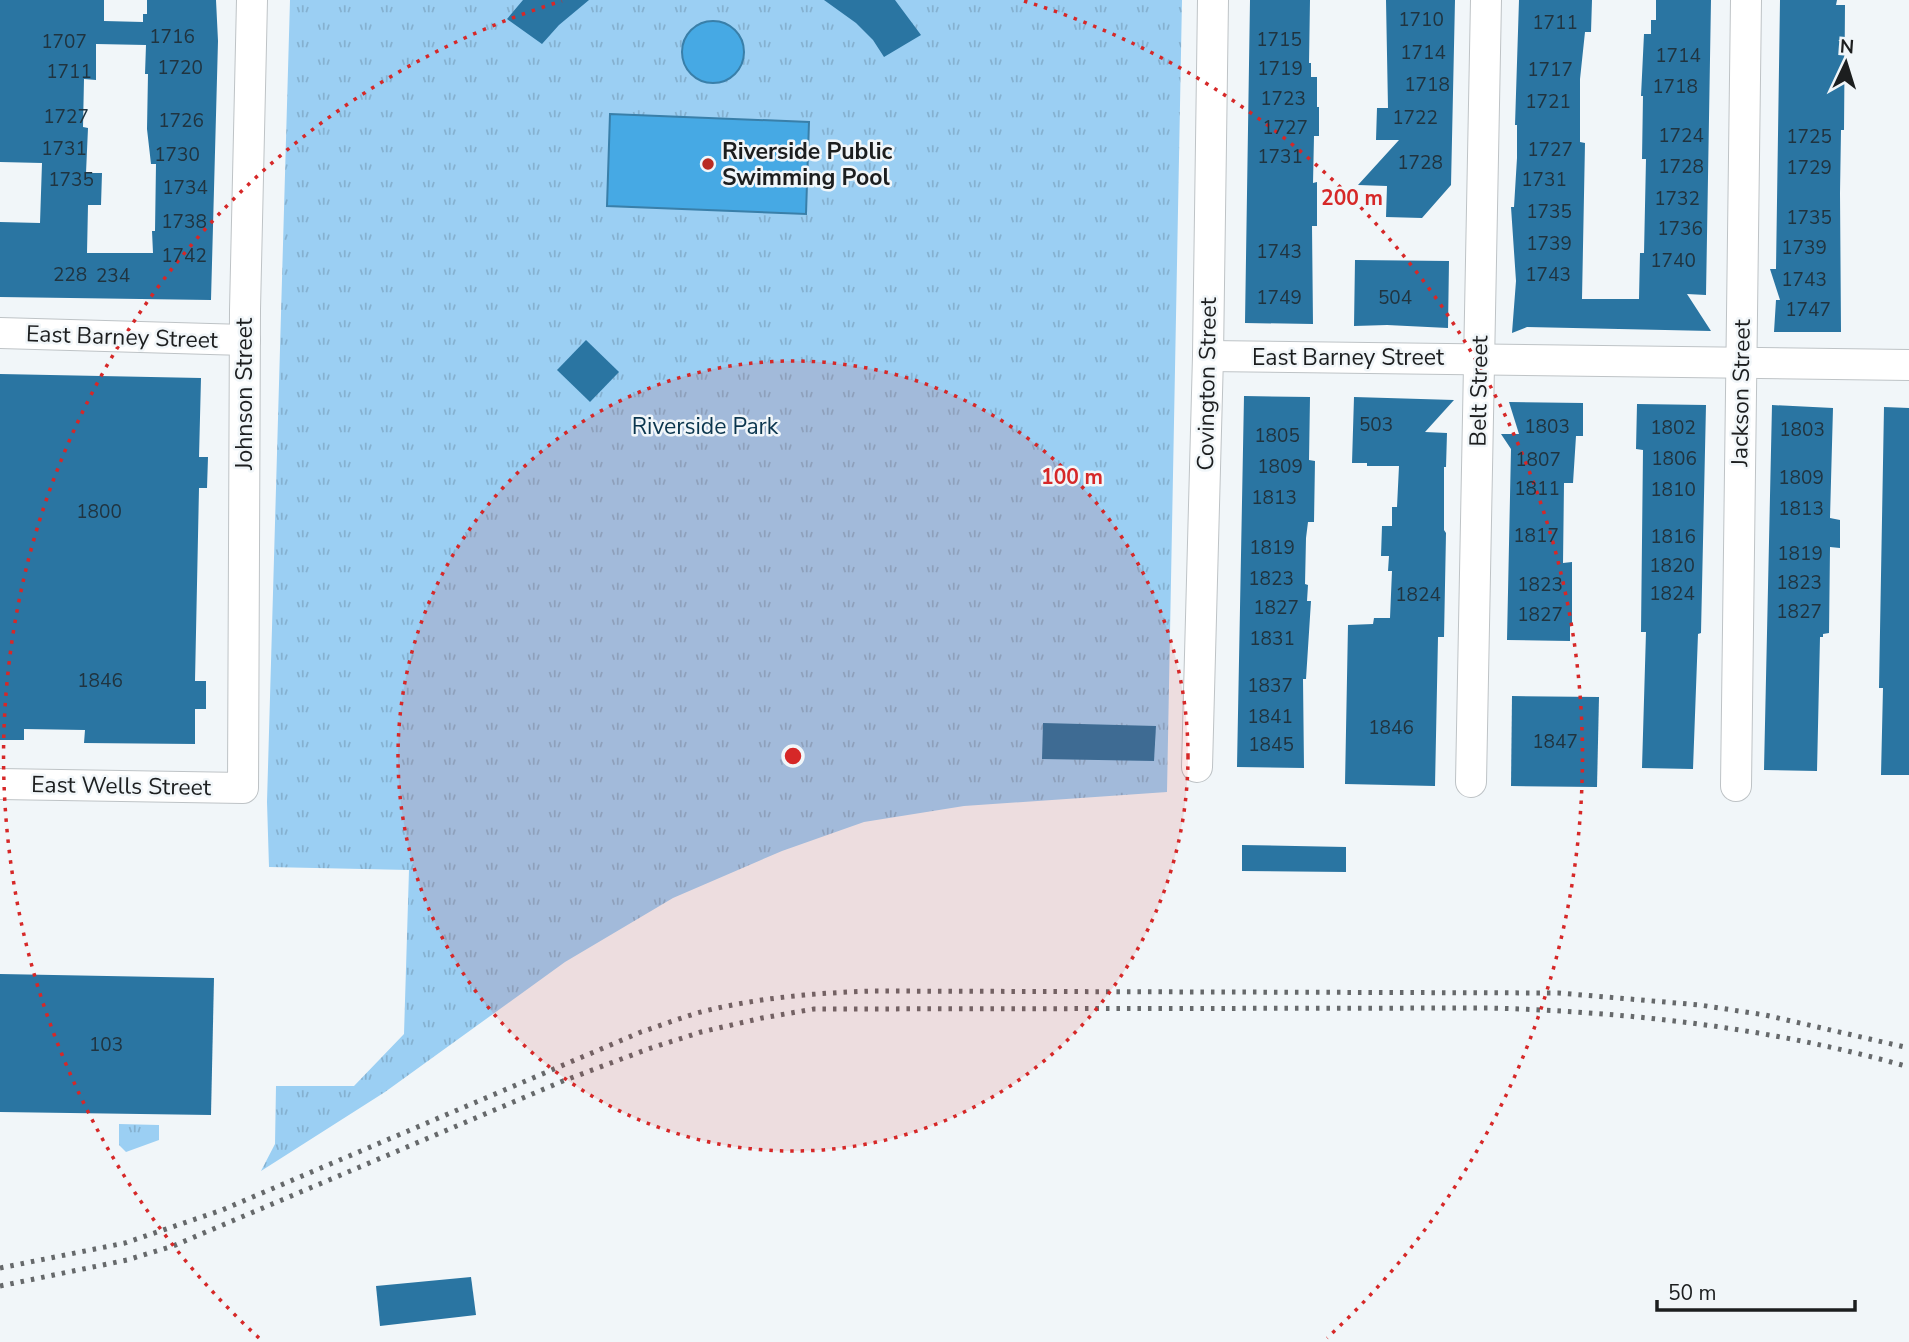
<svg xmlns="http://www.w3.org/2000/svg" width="1909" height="1342" viewBox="0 0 1909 1342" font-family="'Nunito Sans',sans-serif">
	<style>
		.park { fill: url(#park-tufts) }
		.water { fill: #46a9e4; stroke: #397fa9; stroke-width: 2 }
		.building { fill: #2a75a2; fill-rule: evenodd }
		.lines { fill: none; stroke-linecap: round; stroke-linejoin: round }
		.street-casing { stroke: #bec3c6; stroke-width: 32 }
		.street { stroke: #fff; stroke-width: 30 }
		.rail { stroke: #66696b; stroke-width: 5; stroke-dasharray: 3.5 7; stroke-linecap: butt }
		.ring { fill: none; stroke: #d62828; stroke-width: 3.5; stroke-dasharray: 3.5 7 }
		.poi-dot { fill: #b92b22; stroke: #f1f6f9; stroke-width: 2.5 }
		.labels { text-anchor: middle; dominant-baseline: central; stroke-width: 5; stroke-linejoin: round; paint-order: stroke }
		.number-label { font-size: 19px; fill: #203440 }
		.poi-label { font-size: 23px; font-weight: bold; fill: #1c1e1f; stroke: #f1f6f9; text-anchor: start }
		.street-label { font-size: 23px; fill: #1c1e1f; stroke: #f1f6f9 }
		.park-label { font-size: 23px; fill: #0b364e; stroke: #f1f6f9 }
		.centre { fill: #d62828; stroke: #f1f6f9; stroke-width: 3.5 }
		.ring-label { font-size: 21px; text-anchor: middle; font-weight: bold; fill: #d62828; stroke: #f1f6f9; stroke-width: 5; stroke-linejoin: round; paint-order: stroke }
	</style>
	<defs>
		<pattern id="park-tufts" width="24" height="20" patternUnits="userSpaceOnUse" patternTransform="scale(1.75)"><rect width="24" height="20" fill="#9bcff3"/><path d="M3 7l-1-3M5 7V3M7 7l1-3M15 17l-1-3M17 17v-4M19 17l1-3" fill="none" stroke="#85b1d0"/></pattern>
	</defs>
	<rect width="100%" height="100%" fill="#f1f6f9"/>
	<g class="park">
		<polygon points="290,0 1182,0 1167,792 964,806 864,822 782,851 673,898 565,962 385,1092 261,1171 275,1144 276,1086 354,1086 404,1034 409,870 269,867 267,802"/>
		<polygon points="119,1124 159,1125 159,1140 126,1152 119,1145"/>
	</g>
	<g class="water">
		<circle cx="713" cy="52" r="31"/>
		<polygon points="610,114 809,122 806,214 607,206"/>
	</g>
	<g class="building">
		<path d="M0 0H104V21L143 22V14H147V0H216L218 41 211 300 0 297V222L40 223 42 163 0 162ZM96 44 146 45 145 74H148L147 129 151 164H156L155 231H152L153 253H87L88 205H101L102 173H86L88 128 83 127 84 79 96 80Z"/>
		<polygon points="523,0 589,0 559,25 542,44 507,19"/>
		<polygon points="824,0 895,0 921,35 884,57 873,40 856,23"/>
		<polygon points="1250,0 1310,0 1309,63 1311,63 1311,77 1317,77 1317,107 1319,107 1319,136 1314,136 1313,183 1317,182 1317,226 1312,226 1313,324 1245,323"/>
		<polygon points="1386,0 1455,0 1451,185 1422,218 1386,217 1387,186 1358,185 1399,140 1376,140 1377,108 1388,108"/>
		<polygon points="1519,0 1592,0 1591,32 1585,32 1580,79 1580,142 1585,143 1582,299 1639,299 1640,253 1644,253 1646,159 1642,159 1643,96 1641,96 1644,34 1651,34 1651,20 1656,20 1656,0 1711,0 1706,295 1687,294 1711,331 1527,327 1512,333 1516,281 1511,207 1514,207 1517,158 1517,125 1515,125"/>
		<polygon points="1780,0 1837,0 1836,5 1845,5 1844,130 1841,130 1840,193 1841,332 1774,332 1776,300 1780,300 1770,269 1776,269"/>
		<polygon points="1355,260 1449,261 1448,328 1387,325 1354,326"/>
		<polygon points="586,340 619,372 590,402 557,370"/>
		<polygon points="0,374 201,378 199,457 208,457 207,488 199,488 195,681 206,681 206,709 195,709 195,744 84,743 85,730 24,729 24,740 0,740"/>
		<polygon points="1244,396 1310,397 1309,460 1315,461 1314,522 1308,522 1306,538 1305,584 1308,585 1307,601 1311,601 1306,679 1303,679 1304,768 1237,767"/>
		<polygon points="1354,397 1454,400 1425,432 1447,433 1446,467 1444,467 1444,530 1446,533 1444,637 1438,637 1435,786 1345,784 1348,625 1373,624 1374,618 1390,618 1392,571 1388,571 1389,556 1381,556 1382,526 1392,526 1392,507 1397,507 1399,466 1367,466 1367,463 1352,463"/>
		<polygon points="1509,402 1583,403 1583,436 1576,436 1573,483 1564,483 1563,563 1572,562 1572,625 1570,625 1570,641 1507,640 1511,449 1501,434 1519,434"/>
		<polygon points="1637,404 1706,405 1701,633 1698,634 1693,769 1642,768 1646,632 1641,632 1643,450 1636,449"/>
		<polygon points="1772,405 1833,408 1830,518 1840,520 1840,548 1830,547 1829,633 1823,634 1823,637 1820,637 1817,771 1764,770"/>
		<polygon points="1884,407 1909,408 1909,775 1881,775 1883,688 1879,688"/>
		<polygon points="1512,696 1599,697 1597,787 1511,786"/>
		<polygon points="1043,723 1156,726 1154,761 1042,759"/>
		<polygon points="1242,845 1346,847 1346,872 1242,871"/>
		<polygon points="0,974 214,978 211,1115 0,1112"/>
		<polygon points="471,1277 476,1315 380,1326 376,1286"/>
	</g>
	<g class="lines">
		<g class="street-casing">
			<g id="street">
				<polyline points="0,333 245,340"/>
				<polyline points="1208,356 1909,365"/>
				<polyline points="1197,767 1208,356 1213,0"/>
				<polyline points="1471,782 1486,0"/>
				<polyline points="0,784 243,788 245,310 252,0"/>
				<polyline points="1736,786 1746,0"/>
			</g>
		</g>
		<use href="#street" class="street"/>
		<g class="rail">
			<path d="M0 1268 125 1243 222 1210 641 1032C659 1026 678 1019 697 1013 754 998 814 993 873 991L1559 993 1700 1005 1765 1015 1909 1048"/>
			<path d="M0 1286 127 1260 173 1246 563 1081 648 1049 701 1032 762 1018 814 1009 1490 1008C1632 1012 1772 1028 1909 1067"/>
		</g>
	</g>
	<circle cx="793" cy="756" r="395" fill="#d62828" fill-opacity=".12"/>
	<g class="ring">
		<circle cx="793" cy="756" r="395"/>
		<path d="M259 1338A790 790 0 0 1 562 1M1024 1A790 790 0 0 1 1327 1338"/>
	</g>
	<circle class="poi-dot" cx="708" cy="164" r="7"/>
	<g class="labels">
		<g class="number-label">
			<text x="1421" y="20">1710</text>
			<text x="1555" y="23">1711</text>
			<text x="172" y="37">1716</text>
			<text x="1279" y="40">1715</text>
			<text x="64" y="42">1707</text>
			<text x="1423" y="53">1714</text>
			<text x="1678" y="56">1714</text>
			<text x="180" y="68">1720</text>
			<text x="1280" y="69">1719</text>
			<text x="1550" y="70">1717</text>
			<text x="69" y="72">1711</text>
			<text x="1427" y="85">1718</text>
			<text x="1675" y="87">1718</text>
			<text x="1283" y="99">1723</text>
			<text x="1548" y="102">1721</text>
			<text x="66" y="117">1727</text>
			<text x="1415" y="118">1722</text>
			<text x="181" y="121">1726</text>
			<text x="1285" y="128">1727</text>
			<text x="1681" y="136">1724</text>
			<text x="1809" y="137">1725</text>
			<text x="64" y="149">1731</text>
			<text x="1550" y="150">1727</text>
			<text x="177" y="155">1730</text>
			<text x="1280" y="157">1731</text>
			<text x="1420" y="163">1728</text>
			<text x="1681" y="167">1728</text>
			<text x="1809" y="168">1729</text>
			<text x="71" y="180">1735</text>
			<text x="1544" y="180">1731</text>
			<text x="185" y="188">1734</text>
			<text x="1677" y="199">1732</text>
			<text x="1549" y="212">1735</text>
			<text x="1809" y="218">1735</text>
			<text x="184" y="222">1738</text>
			<text x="1680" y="229">1736</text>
			<text x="1549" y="244">1739</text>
			<text x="1804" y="248">1739</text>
			<text x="1279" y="252">1743</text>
			<text x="184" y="256">1742</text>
			<text x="1673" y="261">1740</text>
			<text x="70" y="275">228</text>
			<text x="1548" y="275">1743</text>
			<text x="113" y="276">234</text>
			<text x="1804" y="280">1743</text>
			<text x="1279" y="298">1749</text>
			<text x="1395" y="298">504</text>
			<text x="1808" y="310">1747</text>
			<text x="1376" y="425">503</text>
			<text x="1547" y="427">1803</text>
			<text x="1673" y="428">1802</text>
			<text x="1802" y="430">1803</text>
			<text x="1277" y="436">1805</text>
			<text x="1674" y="459">1806</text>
			<text x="1538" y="460">1807</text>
			<text x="1280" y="467">1809</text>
			<text x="1801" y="478">1809</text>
			<text x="1537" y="489">1811</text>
			<text x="1673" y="490">1810</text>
			<text x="1274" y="498">1813</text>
			<text x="1801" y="509">1813</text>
			<text x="99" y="512">1800</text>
			<text x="1536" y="536">1817</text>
			<text x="1673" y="537">1816</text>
			<text x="1272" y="548">1819</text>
			<text x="1800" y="554">1819</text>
			<text x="1672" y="566">1820</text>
			<text x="1271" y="579">1823</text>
			<text x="1799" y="583">1823</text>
			<text x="1540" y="585">1823</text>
			<text x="1672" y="594">1824</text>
			<text x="1418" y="595">1824</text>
			<text x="1276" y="608">1827</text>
			<text x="1799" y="612">1827</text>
			<text x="1540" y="615">1827</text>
			<text x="1272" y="639">1831</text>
			<text x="100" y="681">1846</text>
			<text x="1270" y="686">1837</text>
			<text x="1270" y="717">1841</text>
			<text x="1391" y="728">1846</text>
			<text x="1555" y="742">1847</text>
			<text x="1271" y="745">1845</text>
			<text x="106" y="1045">103</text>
		</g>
		<g class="poi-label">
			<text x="722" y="151">Riverside Public<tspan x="722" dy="26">Swimming Pool</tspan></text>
		</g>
		<g class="street-label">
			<text transform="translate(122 337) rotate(2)">East Barney Street</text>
			<text x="1348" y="357">East Barney Street</text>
			<text transform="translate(1207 384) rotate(-89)">Covington Street</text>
			<text transform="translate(1479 391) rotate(-89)">Belt Street</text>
			<text transform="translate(1741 393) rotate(-89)">Jackson Street</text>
			<text transform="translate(244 394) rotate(-90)">Johnson Street</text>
			<text transform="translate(121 786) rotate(1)">East Wells Street</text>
		</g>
		<g class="park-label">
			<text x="705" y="426">Riverside Park</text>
		</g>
	</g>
	<circle cx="793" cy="756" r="10" class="centre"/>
	<g class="ring-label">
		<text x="1352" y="205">200 m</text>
		<text x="1072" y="484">100 m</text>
	</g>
	<g transform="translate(1846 63) rotate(4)" stroke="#f1f6f9" stroke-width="5" paint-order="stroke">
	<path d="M0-5L12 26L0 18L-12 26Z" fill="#1c1e1f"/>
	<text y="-10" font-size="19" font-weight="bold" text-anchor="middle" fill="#1c1e1f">N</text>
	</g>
	<path d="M1657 1300v10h198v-10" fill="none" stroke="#1c1e1f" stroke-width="3.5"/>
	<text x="1668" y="1300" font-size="21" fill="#1c1e1f" stroke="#f1f6f9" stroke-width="5" paint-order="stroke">50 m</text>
</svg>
